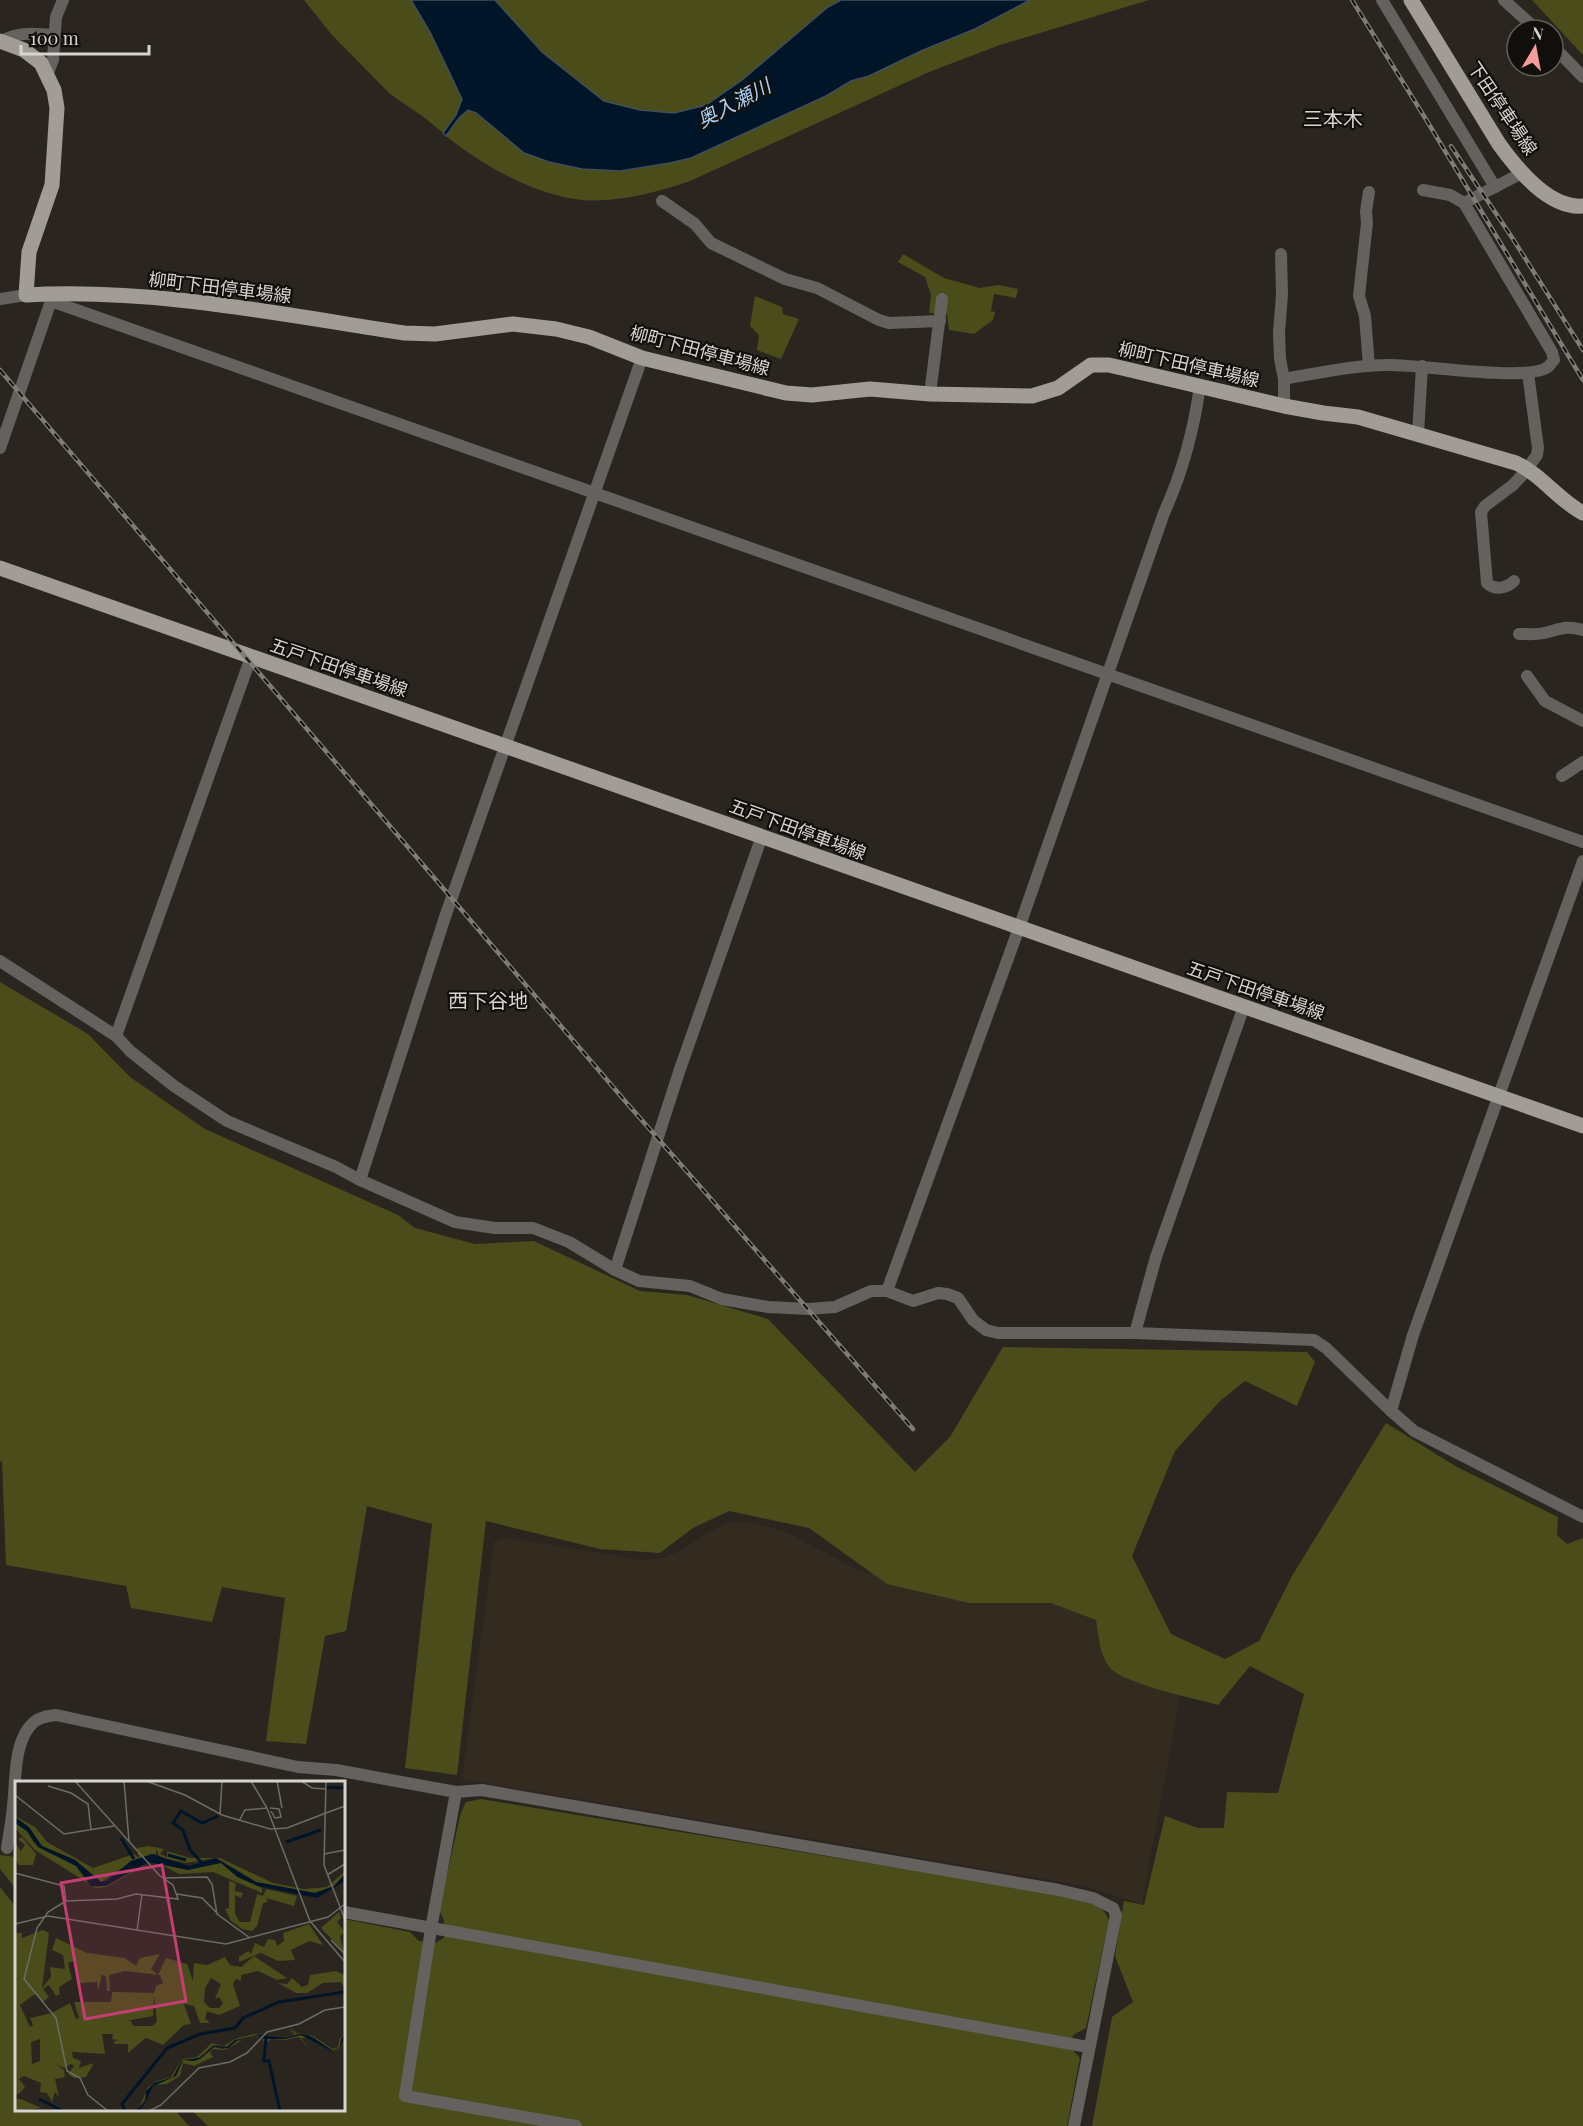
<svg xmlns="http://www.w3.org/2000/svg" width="1583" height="2126" viewBox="0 0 1583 2126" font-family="'Playfair Display','Noto Sans JP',serif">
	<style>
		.built { fill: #342b20 }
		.green { fill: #4a4c19 }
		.water { fill: #011529; stroke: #414e5b; stroke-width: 1.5 }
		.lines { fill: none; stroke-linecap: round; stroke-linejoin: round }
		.minor { stroke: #64615e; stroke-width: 12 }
		.major { stroke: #a19c95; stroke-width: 15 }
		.rail-casing { stroke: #807b77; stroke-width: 4.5 }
		.rail { stroke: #110f0c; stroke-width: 2; stroke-dasharray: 7; stroke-linecap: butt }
		.labels { text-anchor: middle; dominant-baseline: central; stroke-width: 4.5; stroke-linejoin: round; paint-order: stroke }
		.street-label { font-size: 18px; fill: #d7d3d0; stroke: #110f0c }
		.water-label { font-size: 20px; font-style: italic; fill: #a7cef4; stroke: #110f0c }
		.neighbourhood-label { font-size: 20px; fill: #d7d3d0; stroke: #110f0c }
		.inset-river { fill: none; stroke: #011529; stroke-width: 3 }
		.inset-road { fill: none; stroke: #6f6b66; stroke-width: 1.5 }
		.view { fill: #c63d72; fill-opacity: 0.15; stroke: #c63d72; stroke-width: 3 }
		.inset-edge { fill: none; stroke: #d7d3d0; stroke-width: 3 }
	</style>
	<rect width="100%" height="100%" fill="#2a251f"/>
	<polygon class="built" points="730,1522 751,1522 788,1533 856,1569 892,1579 1075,1588 1173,1672 1180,1697 1142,1904 1084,1886 462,1779 494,1542 503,1537 642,1560 663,1558 680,1551 706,1534"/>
	<g class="green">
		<polygon points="304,0 411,0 430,32 462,99 456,115 443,133 425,118 390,94 332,35"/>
		<polygon points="495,0 841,0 828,7 742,80 706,105 674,113 640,110 604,101 542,52"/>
		<path d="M1030 0H1149L1000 45 929 72 690 181C658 192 617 203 582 200 534 195 482 165 446 136L459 118 468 110 475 113 524 153 582 169 620 171 691 158 826 96 851 81 869 76 921 51 975 29Z"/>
		<polygon points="1532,0 1583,0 1583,55"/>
		<polygon points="903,254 944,278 980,288 998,285 1018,289 1016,298 994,294 991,311 995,312 993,320 974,334 949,330 947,314 929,313 931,295 925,277 898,262"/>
		<polygon points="755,296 782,307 783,314 799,319 781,359 757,350 759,335 750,326"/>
		<path d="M0 982 88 1034 130 1077 205 1129 398 1215 415 1228 475 1244 534 1241 640 1291 687 1295 768 1319 915 1472 950 1437 1003 1347 1307 1352 1315 1362 1297 1406 1245 1381 1220 1401 1175 1451 1132 1556 1171 1634 1225 1659 1259 1641 1292 1576 1386 1423 1457 1467 1558 1517 1557 1535 1567 1544 1583 1538V2126H1092L1112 2017 1133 2002 1115 1956 1124 1901 1144 1905 1165 1816 1198 1828H1224L1227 1792 1278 1793 1304 1694 1250 1666 1218 1705C1196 1699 1126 1684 1111 1669 1099 1655 1099 1636 1096 1620L1051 1603H969L887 1584 809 1528 729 1511 693 1528 660 1553 600 1549 486 1521 457 1775 405 1768 432 1524 367 1506 346 1631 325 1636 306 1744 266 1741 285 1598 222 1587 212 1622 131 1608 126 1586 6 1565 2 1461 0 1462Z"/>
		<path d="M481 1799 1056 1894C1077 1899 1100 1898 1109 1920L1086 2028 1073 2035 1071 2048 1080 2058 1067 2126H208L191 2110H344V1919L410 1932 419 1941 435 1943 444 1938V1920L439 1910 461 1812 466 1802Z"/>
		<polygon points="0,1855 16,1857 16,1889 0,1869"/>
		<polygon points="0,1887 16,1907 16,2110 175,2110 189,2126 0,2126"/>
	</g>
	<polygon class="water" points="411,0 495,0 542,52 604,101 640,110 674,113 706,105 742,80 828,7 841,0 1030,0 975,29 921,51 869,76 851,81 826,96 691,158 670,163 620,171 582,169 549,162 524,153 476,113 468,110 459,118 446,136 443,133 456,115 462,99 430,32"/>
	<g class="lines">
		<g class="minor">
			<polyline points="1382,0 1495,187"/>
			<polyline points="1504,0 1537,30"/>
			<path d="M2 41C19 31 35 34 54 35"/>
			<polyline points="1553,46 1583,77"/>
			<polyline points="47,75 53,60 56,17 63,0"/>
			<polyline points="662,201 695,224 711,243 785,279 817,288 879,320 889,323 940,321"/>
			<polyline points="1464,203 1522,173"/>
			<polyline points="1281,254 1282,295 1279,332 1280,359 1284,379 1284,406"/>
			<polyline points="48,294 51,301 1583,842"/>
			<polyline points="0,299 26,295"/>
			<polyline points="1369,366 1365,316 1359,296 1367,223 1366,211 1369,192"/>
			<path d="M1284 379C1317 373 1350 366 1384 365 1416 363 1527 383 1548 367 1549 367 1553 360 1554 360L1552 352 1464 203 1450 195 1423 190"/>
			<polyline points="930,394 942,299"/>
			<polyline points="1418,434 1422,366"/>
			<polyline points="0,448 51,301"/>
			<path d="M1514 581C1507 588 1495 591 1487 583L1481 512 1485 506 1513 485 1524 473 1537 455 1538 448 1528 373"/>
			<path d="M1519 634C1527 634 1536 635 1544 633 1561 629 1565 625 1583 630"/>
			<polyline points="1527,676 1545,701 1583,721"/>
			<polyline points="1562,776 1583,762"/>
			<polyline points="0,961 116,1036 130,1051 174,1086 227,1121 336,1167 360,1180 455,1222 495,1228 533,1228 569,1242 615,1270 639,1281 690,1286 722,1299 768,1307 809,1309 835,1307 871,1291 887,1291 913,1301 938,1293 947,1294 958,1298 973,1320 986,1330 998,1333 1135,1333 1314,1340 1326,1348 1391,1411 1414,1431 1583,1517"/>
			<polyline points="116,1036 251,657"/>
			<polyline points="360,1180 445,917 642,358"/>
			<polyline points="615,1270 679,1072 762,836"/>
			<path d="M887 1291 1019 928 1164 513C1183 471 1194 430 1200 385"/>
			<polyline points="1135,1333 1156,1257 1244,1006"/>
			<polyline points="1391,1411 1413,1335 1583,861"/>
			<polyline points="456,1792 431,1929 405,2096 576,2126"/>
			<path d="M7 1848C9 1834 12 1820 13 1806 16 1781 13 1740 34 1722 40 1717 48 1716 56 1715L298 1767 336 1770 456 1792 482 1790 1059 1890 1093 1898 1113 1908 1116 1915 1074 2126"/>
			<polyline points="344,1912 1088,2047"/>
		</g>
		<g class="major">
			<path d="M1411 0 1499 144C1517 169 1549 209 1583 206"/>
			<path d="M0 41 24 50 41 63 54 90 57 108 52 185 29 252 26 295C153 288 279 314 404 333L435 334 513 324 556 329 589 337 642 358 786 393 812 395 870 389 930 394 1032 396 1058 388 1091 365H1109L1284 406 1323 413 1358 417 1516 463C1542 475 1558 500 1583 513"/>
			<polyline points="0,568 1583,1126"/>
		</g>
		<g class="rail-casing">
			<g id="rail">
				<polyline points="1352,0 1427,121 1583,380"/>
				<polyline points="1451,146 1513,239 1583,350"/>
				<polyline points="0,370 625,1101 913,1429"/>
			</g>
		</g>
		<use href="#rail" class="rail"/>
	</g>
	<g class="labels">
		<g class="street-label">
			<text transform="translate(1503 108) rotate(56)">下田停車場線</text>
			<text transform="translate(220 287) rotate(7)">柳町下田停車場線</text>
			<text transform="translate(700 350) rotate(15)">柳町下田停車場線</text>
			<text transform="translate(1189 364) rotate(13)">柳町下田停車場線</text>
			<text transform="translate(339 667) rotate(19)">五戸下田停車場線</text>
			<text transform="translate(798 829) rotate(20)">五戸下田停車場線</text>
			<text transform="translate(1256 990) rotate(19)">五戸下田停車場線</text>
		</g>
		<g class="water-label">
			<text transform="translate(733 102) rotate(-28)">奥入瀬川</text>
		</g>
		<g class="neighbourhood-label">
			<text x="1333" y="117">三本木</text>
			<text x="488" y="999">西下谷地</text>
		</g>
	</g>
	<g transform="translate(15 1781)">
		<rect width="330" height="330" fill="#2a251f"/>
		<path d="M0 35 20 46 32 61 78 87 119 73 124 77 122 67 134 65 149 68 145 73 152 76V70L175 77H205L258 102 289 108 312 106 330 90V93L319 105 300 112 241 101 201 77 171 82 152 78 144 75 141 67V73L119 79 86 101 60 79 27 65ZM0 42 12 50 19 62 61 85 81 106 92 104 118 87 132 83 91 106 81 107 20 69 0 47ZM7 56 21 73 18 84H4L0 79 1 63 6 70 10 64 3 58ZM197 81 206 82 222 96 247 107V112L198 91 164 93 143 82 173 89ZM214 100 221 102 220 110 228 112 226 117 220 114V133L225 141H235L242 113 248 115 251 108 282 115 279 125 251 117 253 121 248 122 242 145 237 150 227 148 216 140 210 128 214 127ZM324 131 326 137 322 141 329 150 325 156 329 171 306 147ZM294 143 308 164 294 160 276 169 280 179 263 180 246 172 224 181V176L233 170 236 173 240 162 249 166 253 158 260 159 262 165 269 160 268 152ZM28 149 34 152 27 207 36 196 35 186 50 188 48 174 37 169 41 157 72 172 110 177 121 185 125 177 145 173 136 188 143 194 151 177 172 183 178 200 179 182 192 184 210 176 215 184 226 186 239 175 272 197 262 199 243 190 226 194V200L221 198 218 203 225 225 204 234 192 230 190 237 195 242H185L179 225 169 223 176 243 169 244 148 264 131 257 113 272V263H100L98 261 103 259 97 258 98 253H87L90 273 57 271 58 277 66 280 64 287 79 282 71 296 59 297 53 293 59 285 56 283 49 287 41 283 49 289 50 296 40 298 44 316 40 311 37 321 32 312 25 311 26 302 9 295 4 298 10 306 4 313 0 312V198L6 199 0 197V152H7V157ZM59 180 64 202 82 201 83 210 87 194 91 195 92 210H95L94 194 110 190 145 194 148 202 141 205 139 212 97 211 96 221H59L64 237 61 238 55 222 37 232 15 237 18 244 15 246 5 224 20 213 28 221 34 216 28 208 34 204 41 215 45 213 44 206 57 198 53 182ZM196 197 206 203 200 218 204 216 208 222 204 227H195L189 221 190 207ZM139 214 142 241 137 245H118L116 240H111L138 235ZM25 258V280L17 283 16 261ZM321 190 330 194 329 206 326 201 308 202 292 212H281L263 202 272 203 277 197 287 206 293 204 295 194ZM273 246 280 253 276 246 281 252 295 254 303 258 317 268 323 266 325 257 330 253 327 257 330 256 326 267 319 271 292 257H286L296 270 284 256 270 259 256 258 249 264 248 258 262 257 269 258 286 254 309 263 291 254 283 253 270 257 279 254ZM239 253 246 254 248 255 220 259 212 266 202 264 197 265 186 276 176 279 186 277 199 266 208 268 215 266 222 260 227 259 214 267 209 269 198 268 195 271 198 276 179 285 168 282 165 295 152 303 143 304 145 300 135 306 130 319 123 329 133 306 142 300 156 296 167 278 182 276 197 262 209 265 220 258ZM0 317 8 319 26 327 0 330Z" fill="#4a4c19" fill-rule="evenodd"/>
		<path d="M0 36 14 46 27 65 60 79 86 101 92 100 116 80 137 73 174 85 201 77 241 101 300 112 319 105 330 93V100L302 117 243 105 223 96 206 82 173 89 134 81 91 105H76L61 85 23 66 12 50 0 42ZM286 253 293 254 299 257 318 270 325 266 326 258 330 253V255L326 266 318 271 286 254 270 258H252L243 255 222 259 213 267 199 266 185 278 179 280 168 279 161 295 138 305 130 322 124 330H121L130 320 131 310 139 302 158 296 167 279 184 277 199 265 212 266 220 259 243 254 270 257Z" fill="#011529"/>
		<path class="inset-river" d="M310 6 330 7M106 57 119 78M271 61 306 49M153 74 171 79M187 82 175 69 168 49 158 42 166 30 187 42 203 35M251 257 249 280H254L265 330M24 318 48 330M110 330 107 323 152 267 185 253 220 247 228 237 264 221 330 211"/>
		<path class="inset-road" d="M109 0 114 60M131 0 170 14 207 34 255 48 272 47 311 32M236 0 252 27 295 140 330 181M262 0 267 27M286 0 297 7 311 8M311 0 309 84 330 139M33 5 56 12 73 23 76 49M0 14 49 53 99 45M255 27 264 28 266 36 260 37 256 30M311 32 330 25M205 33 207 0M224 40 230 29 252 27M309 73 330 69M0 92 49 105 51 120 102 118 121 113 163 118 158 104 144 94 60 0M312 94 330 83M150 97 192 96 197 103 202 133 235 157M162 113 187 117 203 133M51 120 33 131 22 147 9 198 41 237 52 290 65 297 73 314 93 330M0 143 33 135 211 163 313 136 330 123M122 150 127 113M316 159 330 173M134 330 146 324 184 287 215 281 232 272 252 251 284 243 310 229 330 226"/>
		<path class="view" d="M147 84 171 220 70 238 46 102Z"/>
		<rect width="330" height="330" class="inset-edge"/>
	</g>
	<g transform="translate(1535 48) rotate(10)"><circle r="28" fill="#110f0c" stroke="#605d5a" stroke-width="1.5"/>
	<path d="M0-4.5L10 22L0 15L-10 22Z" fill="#f59b9b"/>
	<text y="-9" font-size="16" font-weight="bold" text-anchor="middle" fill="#d7d3d0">N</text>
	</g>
	<path d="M21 45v9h128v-9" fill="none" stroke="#d7d3d0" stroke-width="3"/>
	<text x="30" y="45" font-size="18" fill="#d7d3d0" stroke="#110f0c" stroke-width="4.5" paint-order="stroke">100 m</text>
</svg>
